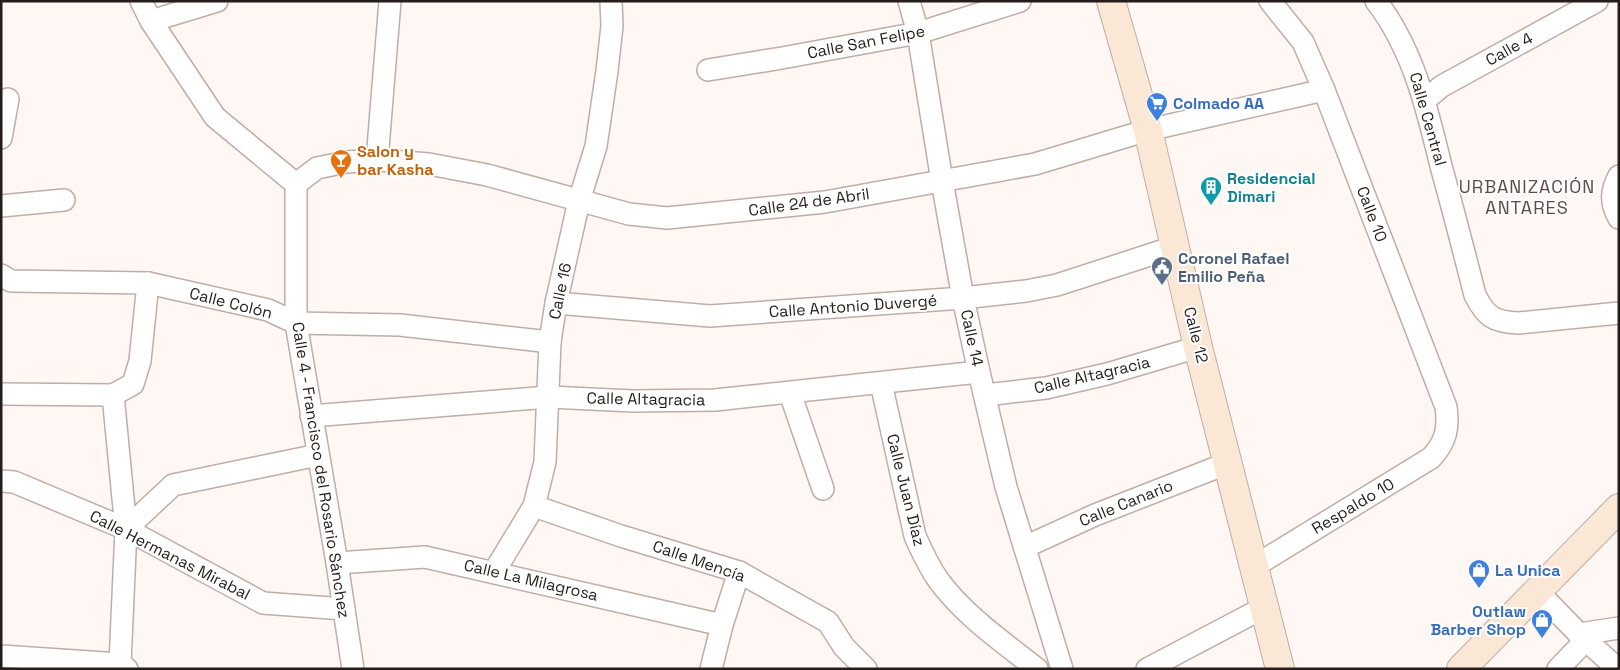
<svg xmlns="http://www.w3.org/2000/svg" width="1620" height="670" viewBox="0 0 1620 670" font-family="'Space Grotesk',sans-serif">
	<style>
		.lines { fill: none; stroke-linecap: round; stroke-linejoin: round }
		.street-casing { stroke: #bfada7; stroke-width: 24 }
		.secondary-casing { stroke: #bfada7; stroke-width: 30 }
		.street { stroke: #fff; stroke-width: 21 }
		.secondary { stroke: #fbe7d6; stroke-width: 28 }
		.labels { text-anchor: middle; dominant-baseline: central; stroke-width: 4; stroke-linejoin: round; paint-order: stroke }
		.street-label { font-size: 16px; fill: #241d1b; stroke: #fff }
		.shop-label { font-size: 16px; font-weight: bold; fill: #366cbe; stroke: #fff; text-anchor: start }
		.food-label { font-size: 16px; font-weight: bold; fill: #c56008; stroke: #fff; text-anchor: start }
		.culture-label { font-size: 16px; font-weight: bold; fill: #0d838f; stroke: #fff; text-anchor: start }
		.service-label { font-size: 16px; font-weight: bold; fill: #4e5e75; stroke: #fff; text-anchor: start }
		.neighbourhood-label { font-size: 18px; letter-spacing: 1px; fill: #5b4c46; stroke: #fff }
	</style>
	<rect width="100%" height="100%" fill="#fef7f4"/>
	<g class="lines">
		<g class="street-casing">
			<g id="street">
				<polyline points="141,1 151,21 215,117 296,184 296,323 337,563 353,669"/>
				<polyline points="909,1 918,33 942,181 963,298 979,372 1006,487 1062,669"/>
				<path d="M1376 1C1413 49 1427 108 1441 166 1453 209 1464 252 1475 295 1486 317 1494 322 1519 323L1619 313"/>
				<polyline points="151,21 217,1"/>
				<polyline points="708,70 782,58 918,33 1020,1"/>
				<polyline points="1425,100 1442,86 1597,1"/>
				<polyline points="1,138 8,99"/>
				<polyline points="377,160 390,1"/>
				<path d="M1619 176C1611 191 1610 203 1619 218"/>
				<polyline points="296,184 317,168 346,162 377,160 429,164 487,175 629,214 667,218 825,202 1035,164 1148,130 1324,90"/>
				<polyline points="1,206 64,200"/>
				<polyline points="1,275 11,281 148,283 268,310 296,323 400,325 550,342"/>
				<polyline points="556,303 710,316 963,298 1026,291 1057,285 1174,247"/>
				<path d="M881 383 915 536C922 552 929 567 939 581 965 616 1003 642 1037 669"/>
				<polyline points="790,393 823,489"/>
				<polyline points="1,394 113,395"/>
				<polyline points="985,395 1046,388 1107,374 1198,347"/>
				<polyline points="311,416 549,397 633,401 715,400 979,372"/>
				<polyline points="1,481 14,482 126,529 263,603 344,609"/>
				<polyline points="534,506 621,536 739,572 828,622 844,647 866,669"/>
				<polyline points="126,529 173,485 318,455"/>
				<polyline points="1025,547 1095,515 1228,463"/>
				<polyline points="337,563 425,557 722,625"/>
				<path d="M1253 567 1431 458C1446 442 1449 428 1446 407L1324 90 1303 42 1270 1"/>
				<polyline points="494,572 534,506 545,462 550,342 556,303 579,201 596,146 607,71 612,26 611,1"/>
				<polyline points="1537,591 1579,634 1618,669"/>
				<polyline points="1,656 120,664 127,669"/>
				<polyline points="120,664 126,529 113,395 133,384 140,361 148,283"/>
				<polyline points="711,669 722,625 739,572"/>
				<polyline points="1147,669 1263,608"/>
				<polyline points="1558,669 1582,644 1579,634 1619,628"/>
			</g>
		</g>
		<g class="secondary-casing">
			<g id="secondary">
				<polyline points="1111,1 1148,130 1198,347 1280,669"/>
				<polyline points="1461,669 1619,508"/>
			</g>
		</g>
		<use href="#street" class="street"/>
		<use href="#secondary" class="secondary"/>
	</g>
	<defs>
		<g id="supermarket-pin" transform="scale(1.125)"><path d="M0 17L-7.5 6A9.5 9.5 0 1 1 7.5 6Z" fill="#3f7fe0" stroke="#fff"/><path d="M-6-5.5h2.5l.6 2H6L4.5 2H-2.5L-4.4-4H-6ZM-1.5 3.2a1.3 1.3 0 1 0 .1 0ZM3 3.2a1.3 1.3 0 1 0 .1 0Z" fill="#fff"/></g>
		<g id="bar-pin" transform="scale(1.125)"><path d="M0 17L-7.5 6A9.5 9.5 0 1 1 7.5 6Z" fill="#e8710a" stroke="#fff"/><path d="M-6-5H6L.8 .8V4.5H3.5V6h-7V4.5H-.8V.8Z" fill="#fff"/></g>
		<g id="building-pin" transform="scale(1.125)"><path d="M0 17L-7.5 6A9.5 9.5 0 1 1 7.5 6Z" fill="#0f9aa8" stroke="#fff"/><path d="M-4-6H4V6H1V3H-1V6H-4ZM-2.5-4.3h1.7v1.8h-1.7ZM.8-4.3h1.7v1.8H.8ZM-2.5-1h1.7V.8h-1.7ZM.8-1h1.7V.8H.8Z" fill="#fff"/></g>
		<g id="civic-pin" transform="scale(1.125)"><path d="M0 17L-7.5 6A9.5 9.5 0 1 1 7.5 6Z" fill="#5c6f8a" stroke="#fff"/><path d="M-.6-6.5H3V-4.5H.6V-3L4-1V1h2V6H-6V1h2V-1L-.6-3ZM-1.2 2.5V6h2.4V2.5Z" fill="#fff"/></g>
		<g id="shop-pin" transform="scale(1.125)"><path d="M0 17L-7.5 6A9.5 9.5 0 1 1 7.5 6Z" fill="#3f7fe0" stroke="#fff"/><path d="M-5-2.5h2.3a2.7 3.5 0 0 1 5.4 0H5L5.5 6h-11ZM-1.5-2.5h3a1.5 2.3 0 0 0-3 0Z" fill="#fff"/></g>
	</defs>
	<g fill-rule="evenodd">
		<use href="#supermarket-pin" x="1157" y="103"/>
		<use href="#bar-pin" x="341" y="160"/>
		<use href="#building-pin" x="1211" y="187"/>
		<use href="#civic-pin" x="1162" y="267"/>
		<use href="#shop-pin" x="1479" y="570"/>
		<use href="#shop-pin" x="1542" y="620"/>
	</g>
	<g class="labels">
		<g class="street-label">
			<text transform="translate(866 42) rotate(-11)">Calle San Felipe</text>
			<text transform="translate(1509 49) rotate(-29)">Calle 4</text>
			<text transform="translate(1428 119) rotate(74)">Calle Central</text>
			<text transform="translate(809 202) rotate(-8)">Calle 24 de Abril</text>
			<text transform="translate(1372 214) rotate(69)">Calle 10</text>
			<text transform="translate(560 291) rotate(-78)">Calle 16</text>
			<text transform="translate(231 303) rotate(14)">Calle Colón</text>
			<text transform="translate(853 306) rotate(-4)">Calle Antonio Duvergé</text>
			<text transform="translate(1196 335) rotate(76)">Calle 12</text>
			<text transform="translate(972 338) rotate(78)">Calle 14</text>
			<text transform="translate(1092 375) rotate(-13)">Calle Altagracia</text>
			<text transform="translate(646 399) rotate(1)">Calle Altagracia</text>
			<text transform="translate(321 470) rotate(81)">Calle 4 - Francisco del Rosario Sánchez</text>
			<text transform="translate(906 490) rotate(76)">Calle Juan Díaz</text>
			<text transform="translate(1126 503) rotate(-22)">Calle Canario</text>
			<text transform="translate(1353 506) rotate(-31)">Respaldo 10</text>
			<text transform="translate(170 555) rotate(27)">Calle Hermanas Mirabal</text>
			<text transform="translate(699 561) rotate(19)">Calle Mencía</text>
			<text transform="translate(531 580) rotate(13)">Calle La Milagrosa</text>
		</g>
		<g class="shop-label">
			<text x="1173" y="103">Colmado AA</text>
			<text x="1495" y="570">La Unica</text>
			<text x="1526" y="611" text-anchor="end">Outlaw<tspan x="1526" dy="18">Barber Shop</tspan></text>
		</g>
		<g class="food-label">
			<text x="357" y="151">Salon y<tspan x="357" dy="18">bar Kasha</tspan></text>
		</g>
		<g class="culture-label">
			<text x="1227" y="178">Residencial<tspan x="1227" dy="18">Dimari</tspan></text>
		</g>
		<g class="service-label">
			<text x="1178" y="258">Coronel Rafael<tspan x="1178" dy="18">Emilio Peña</tspan></text>
		</g>
		<g class="neighbourhood-label">
			<text x="1527" y="186">URBANIZACIÓN<tspan x="1527" dy="21">ANTARES</tspan></text>
		</g>
	</g>
	<rect width="1620" height="670" fill="none" stroke="#241d1b" stroke-width="5"/>
</svg>
